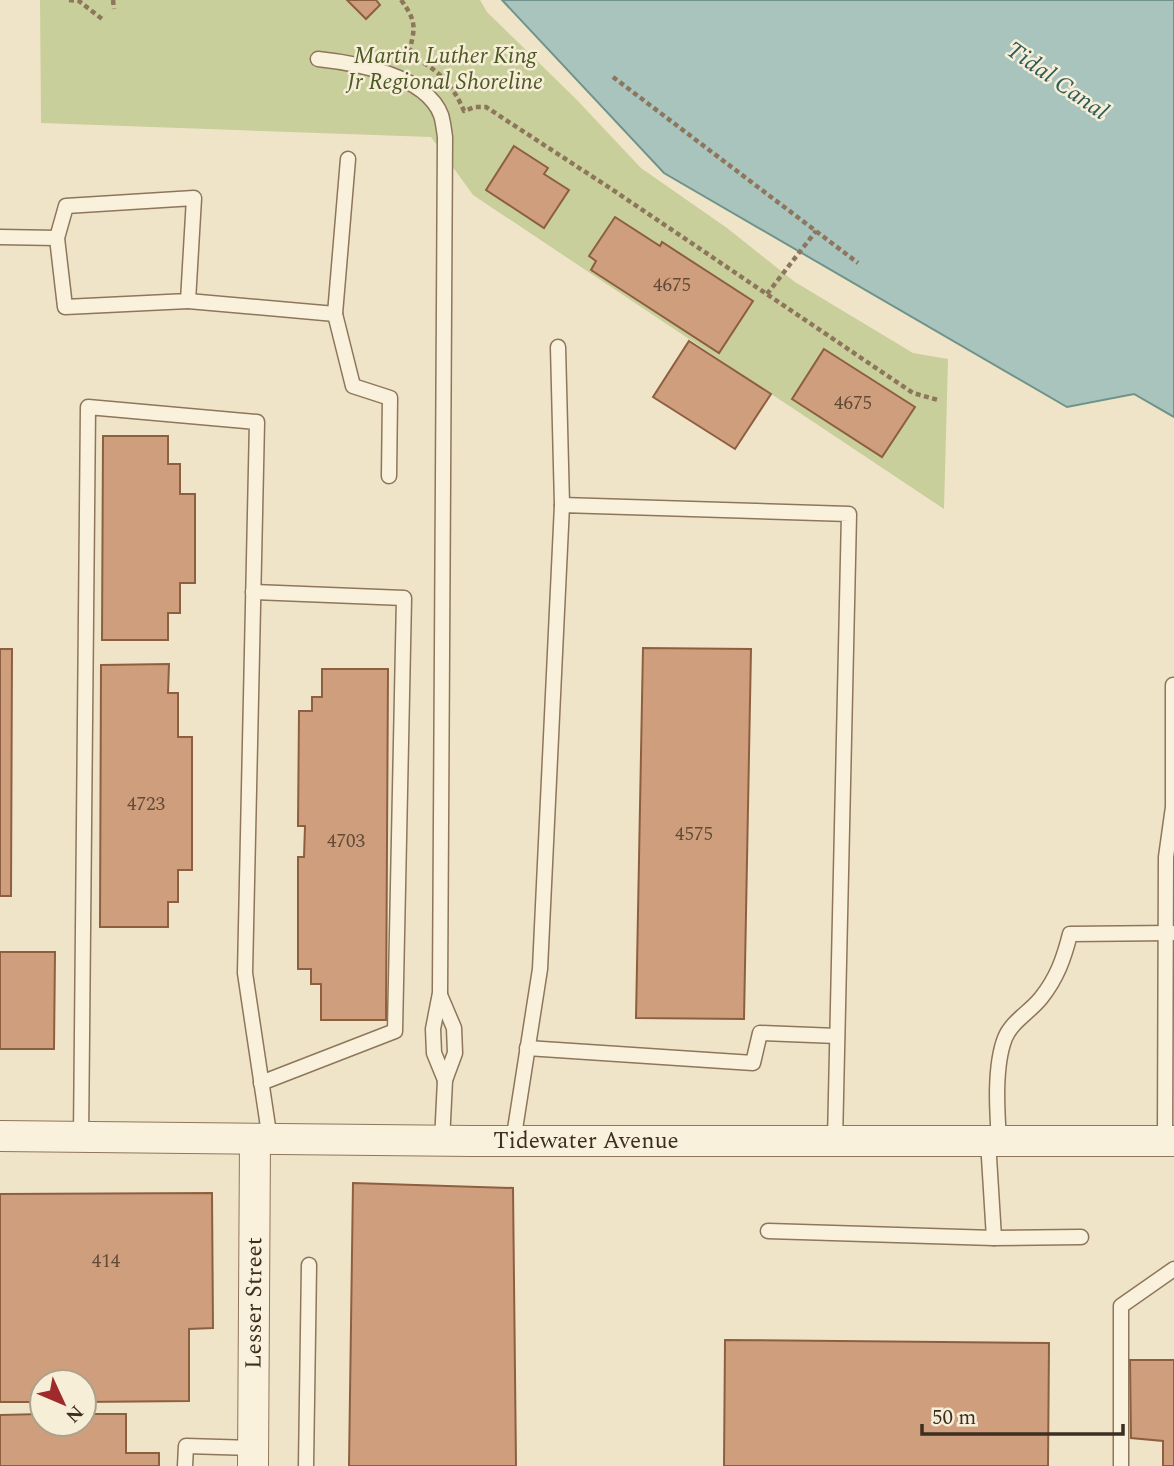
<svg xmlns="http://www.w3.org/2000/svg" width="1174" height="1466" viewBox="0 0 1174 1466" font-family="Spectral,serif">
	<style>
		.green { fill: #c9cf9b }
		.water { fill: #a9c4bc; stroke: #6f938a; stroke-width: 2 }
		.building { fill: #cf9f7d; stroke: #8d5f41; stroke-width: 2 }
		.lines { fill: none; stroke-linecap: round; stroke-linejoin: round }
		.lane-casing { stroke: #8d765c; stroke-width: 17 }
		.street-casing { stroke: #8d765c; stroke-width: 32 }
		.path { stroke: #8d765c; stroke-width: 4.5; stroke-dasharray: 5 3.5; stroke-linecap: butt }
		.lane { stroke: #faf1dc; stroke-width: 14 }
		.street { stroke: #faf1dc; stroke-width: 30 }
		.labels { text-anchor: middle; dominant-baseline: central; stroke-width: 5; stroke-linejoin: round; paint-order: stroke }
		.number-label { font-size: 19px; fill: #624a37 }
		.park-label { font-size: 23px; font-style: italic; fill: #4d5a26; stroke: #f7eed8 }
		.street-label { font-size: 23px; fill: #3d2e20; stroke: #f7eed8 }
		.water-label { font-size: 24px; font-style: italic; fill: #2f5d5a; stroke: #f7eed8 }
	</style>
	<rect width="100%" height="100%" fill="#f0e4c8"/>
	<polygon class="green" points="40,0 480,0 487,12 577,100 641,168 727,228 795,282 913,353 948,359 944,509 473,195 431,137 41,123"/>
	<polygon class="water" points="502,0 1174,0 1174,417 1134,394 1067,407 664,173"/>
	<g class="building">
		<polygon points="347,0 376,0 380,5 366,19"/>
		<polygon points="514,146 548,168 544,174 569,190 544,228 486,190"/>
		<polygon points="615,217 660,246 662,242 753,301 719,353 591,270 596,261 589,256"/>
		<polygon points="689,341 771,394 735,449 653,397"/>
		<polygon points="824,349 915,407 882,457 792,399"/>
		<polygon points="103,436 168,436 168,464 180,464 180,494 195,494 195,583 180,583 180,613 168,613 168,640 102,640"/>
		<polygon points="643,648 751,649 744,1019 636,1018"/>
		<polygon points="0,649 12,649 11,896 0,896"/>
		<polygon points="169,664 168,693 178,693 178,737 192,737 192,870 178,870 178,902 168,902 168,927 100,927 101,665"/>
		<polygon points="322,669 388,669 386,1020 321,1020 321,984 311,984 311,969 298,969 298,857 304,857 305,826 298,826 299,711 312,711 312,697 322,697"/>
		<polygon points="0,952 55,952 54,1049 0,1049"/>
		<polygon points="353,1183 513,1188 516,1466 349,1466"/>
		<polygon points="212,1193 213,1328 189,1329 189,1401 84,1402 84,1382 42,1382 42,1402 0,1402 0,1194"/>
		<polygon points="725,1340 1049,1343 1048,1466 724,1466"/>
		<polygon points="1130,1360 1174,1360 1174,1466 1163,1466 1163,1441 1131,1438"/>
		<polygon points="42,1414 42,1424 84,1424 84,1414 126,1414 126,1453 159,1453 159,1466 0,1466 0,1415"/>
	</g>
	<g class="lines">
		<g class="lane-casing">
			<g id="lane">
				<path d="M318 59C355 63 426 75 441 115 443 121 444 130 445 137L440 993 433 1029 434 1053 445 1080"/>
				<polygon points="194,198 188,301 65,307 57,238 66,206"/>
				<polyline points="0,237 57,238"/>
				<polyline points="188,301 335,314 348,159"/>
				<polyline points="335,314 353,386 390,398 389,476"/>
				<polyline points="558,347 562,505"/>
				<polyline points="253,592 404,598 395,1031 261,1083"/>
				<polyline points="440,995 454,1028 455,1053 445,1080 442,1141"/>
				<polyline points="527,1048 753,1063 760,1033 837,1036"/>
				<polyline points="81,1138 88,407 257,422 245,973 270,1140"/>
				<polyline points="988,1141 994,1238 1081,1237"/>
				<path d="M999 1141C997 1111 994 1066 1005 1038 1012 1021 1030 1012 1041 998 1057 978 1064 958 1070 934L1172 933"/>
				<polyline points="1165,1141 1166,857 1173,807 1173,685"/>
				<polyline points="513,1142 540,969 562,505 849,514 835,1141"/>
				<polyline points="768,1231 994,1238"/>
				<polyline points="185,1466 186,1446 253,1448"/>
				<polyline points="306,1466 309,1265"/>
				<polyline points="1121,1466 1121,1306 1174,1269"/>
			</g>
		</g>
		<g class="street-casing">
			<g id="street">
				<path id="s1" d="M0 1136 472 1141H1174"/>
				<path id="s2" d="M253 1466 255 1140"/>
			</g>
		</g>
		<g class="path">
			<polyline points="69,0 79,1 102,19"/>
			<polyline points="113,0 114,9"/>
			<path d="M401 0C419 24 414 30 408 57"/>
			<path d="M408 56C435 65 453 85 464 111L475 107H486L616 192 913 393 938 400"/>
			<polyline points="613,77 858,263"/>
			<polyline points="767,294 816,231"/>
		</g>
		<use href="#lane" class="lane"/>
		<use href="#street" class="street"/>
	</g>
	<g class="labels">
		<g class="number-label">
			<text x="672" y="285">4675</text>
			<text x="853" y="403">4675</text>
			<text x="146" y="804">4723</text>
			<text x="694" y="834">4575</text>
			<text x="346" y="841">4703</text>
			<text x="106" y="1261">414</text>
		</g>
		<g class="park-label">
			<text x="445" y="56">Martin Luther King<tspan x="445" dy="26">Jr Regional Shoreline</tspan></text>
		</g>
		<g class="street-label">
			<text stroke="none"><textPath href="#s1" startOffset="586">Tidewater Avenue</textPath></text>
			<text stroke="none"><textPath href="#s2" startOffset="163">Lesser Street</textPath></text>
		</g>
		<g class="water-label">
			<text transform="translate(1057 81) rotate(35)">Tidal Canal</text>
		</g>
	</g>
	<g transform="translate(63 1403) rotate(134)"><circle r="33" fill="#f7eed8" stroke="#ada18e" stroke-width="2"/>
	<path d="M0-5L12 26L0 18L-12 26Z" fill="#9e2a2b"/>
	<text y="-10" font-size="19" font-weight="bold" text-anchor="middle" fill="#3d2e20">N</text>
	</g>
	<path d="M922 1424v10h201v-10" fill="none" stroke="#3d2e20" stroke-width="3.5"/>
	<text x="932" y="1424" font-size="21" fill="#3d2e20" stroke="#f7eed8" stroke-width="5" paint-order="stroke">50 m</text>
</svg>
